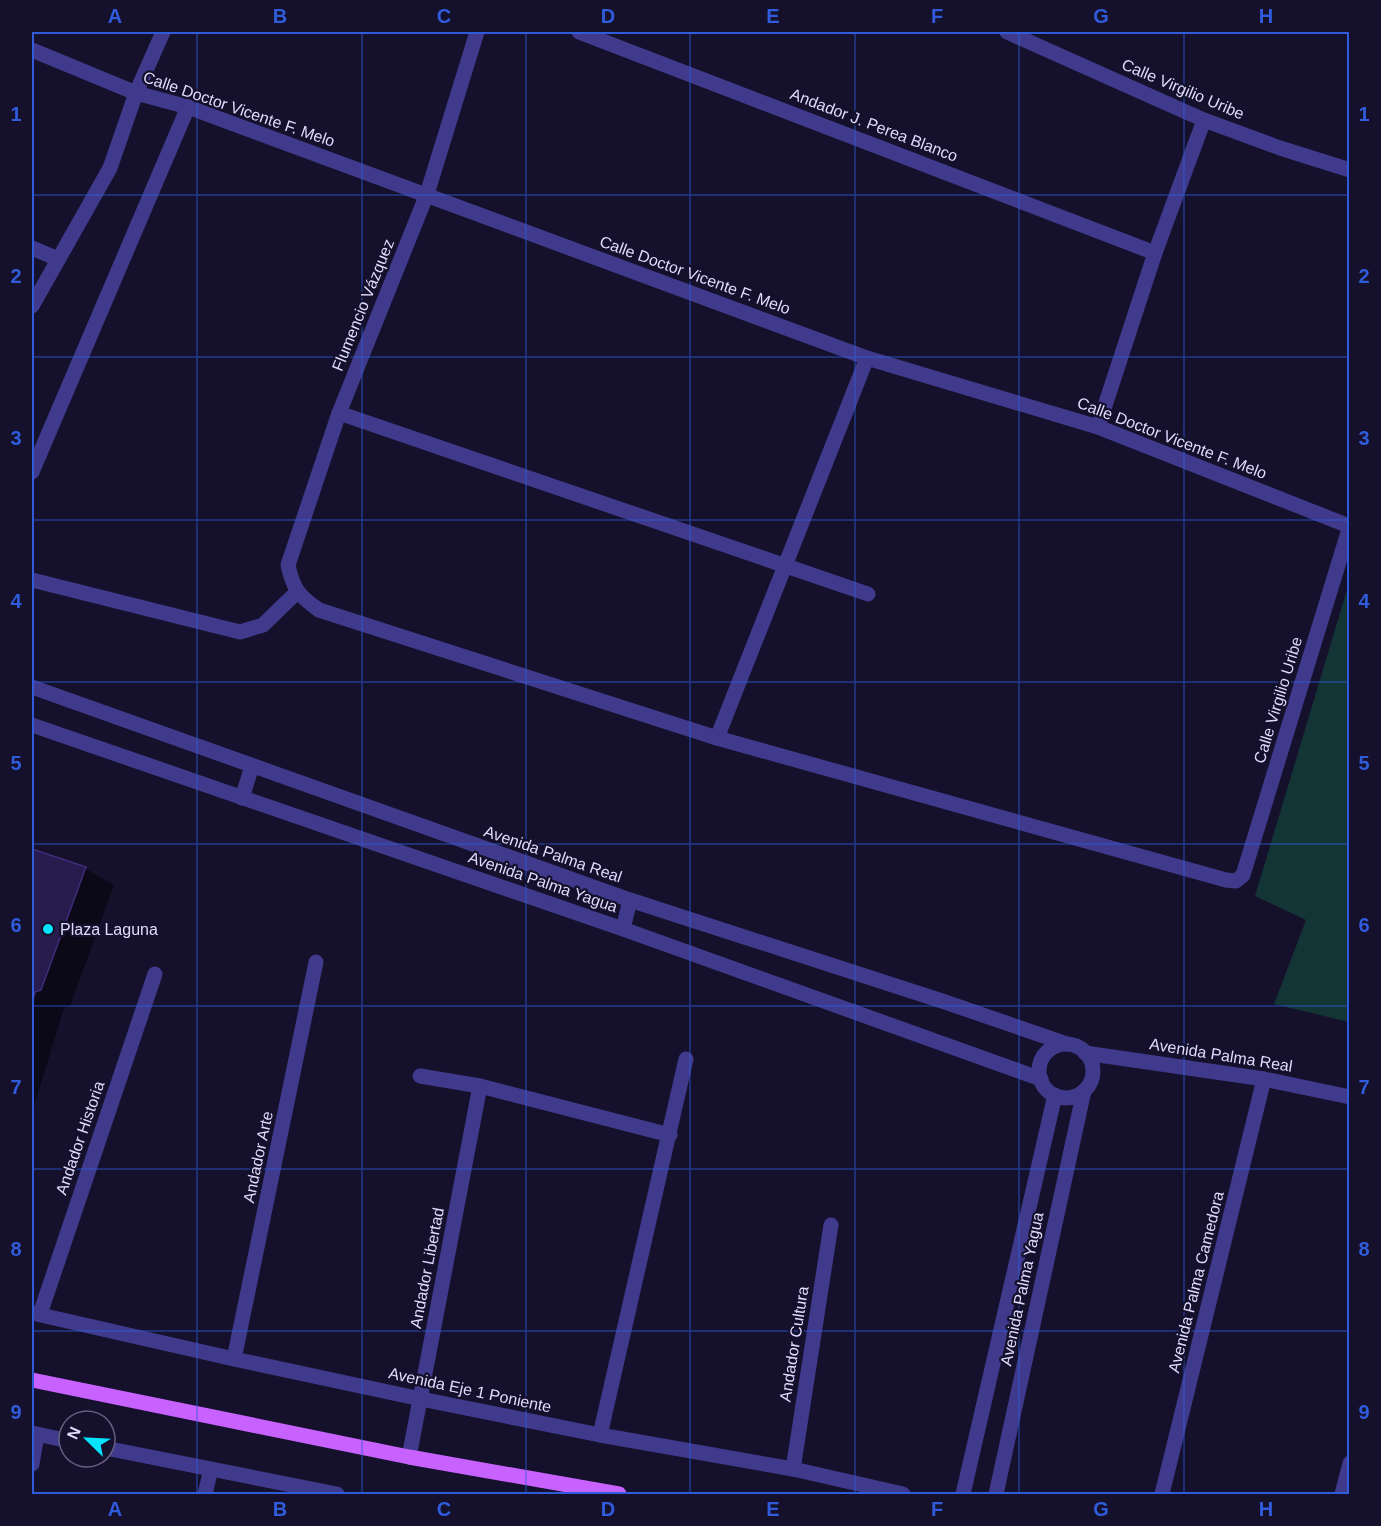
<svg xmlns="http://www.w3.org/2000/svg" width="1381" height="1526" viewBox="0 0 1381 1526" font-family="Helvetica,sans-serif">
	<style>
		.green { fill: #133535 }
		.shadow { fill: #0007 }
		.building { fill: #271c4d; stroke: #3e2d79; stroke-width: 1.5 }
		.lines { fill: none; stroke-linecap: round; stroke-linejoin: round }
		.minor { stroke: #3f3a8b; stroke-width: 15 }
		.major { stroke: #c762ff; stroke-width: 15 }
		.grid { fill: none; stroke: #305cdc; stroke-width: 1.5; stroke-opacity: 0.55 }
		.poi-dot { fill: #07e2ff; stroke: #15102b; stroke-width: 2 }
		.labels { text-anchor: middle; dominant-baseline: central; stroke-width: 4.5; stroke-linejoin: round; paint-order: stroke }
		.street-label { font-size: 16px; fill: #dfdbff; stroke: #15102b }
		.poi-label { font-size: 16px; fill: #dfdbff; stroke: #15102b; text-anchor: start }
		.neatline { fill: none; stroke: #305cdc; stroke-width: 2 }
		.grid-label { font-size: 20px; text-anchor: middle; font-weight: bold; fill: #305cdc }
	</style>
	<rect width="100%" height="100%" fill="#15102b"/>
	<polygon class="green" points="1349,583 1349,1022 1274,1004 1306,920 1255,896"/>
	<polygon class="shadow" points="32,850 86,869 114,885 70,1006 64,1008 32,1113"/>
	<polygon class="building" points="32,849 86,867 41,990 35,992 32,1004"/>
	<g class="lines">
		<g class="minor">
			<path d="M477 32 427 194 339 413 288 565C293 589 299 596 319 610L717 738 1226 880 1236 881 1243 875 1350 526"/>
			<polyline points="579,32 1155,253"/>
			<polyline points="1007,32 1204,120 1280,148 1350,170"/>
			<polyline points="32,50 136,93 188,107 867,358 1098,427 1349,526"/>
			<polyline points="32,248 58,259"/>
			<polyline points="32,306 110,168 136,93 163,32"/>
			<polyline points="339,413 868,594"/>
			<polyline points="1098,427 1155,253 1204,120"/>
			<polyline points="32,472 188,107"/>
			<polyline points="32,580 240,632 263,625 297,592"/>
			<polyline points="32,687 630,900 942,1001 1067,1044"/>
			<polyline points="32,725 623,929 1041,1079"/>
			<polyline points="717,738 867,358"/>
			<polyline points="242,798 252,766"/>
			<polyline points="623,929 630,900"/>
			<circle cx="1066" cy="1071" r="27"/>
			<polyline points="1085,1053 1264,1079 1350,1097"/>
			<polyline points="420,1076 480,1086 670,1135"/>
			<polyline points="32,1313 234,1359 421,1399 600,1435 793,1469 903,1494"/>
			<polyline points="40,1314 155,974"/>
			<polyline points="234,1359 316,962"/>
			<polyline points="32,1433 69,1441"/>
			<polyline points="600,1435 686,1059"/>
			<polyline points="105,1448 337,1494"/>
			<polyline points="409,1457 480,1086"/>
			<polyline points="32,1464 37,1435"/>
			<polyline points="793,1469 831,1225"/>
			<polyline points="205,1494 211,1469"/>
			<polyline points="963,1494 1055,1095"/>
			<polyline points="996,1494 1084,1091"/>
			<polyline points="1162,1494 1264,1079"/>
			<polyline points="1342,1494 1350,1463"/>
		</g>
		<polyline class="major" points="32,1380 409,1457 619,1494"/>
	</g>
	<path class="grid" d="M197 32V1494M362 32V1494M526 32V1494M690 32V1494M855 32V1494M1019 32V1494M1184 32V1494M32 195H1350M32 357H1350M32 520H1350M32 682H1350M32 844H1350M32 1006H1350M32 1169H1350M32 1331H1350"/>
	<circle class="poi-dot" cx="48" cy="929" r="6"/>
	<g class="labels">
		<g class="street-label">
			<text transform="translate(1183 89) rotate(23)">Calle Virgilio Uribe</text>
			<text transform="translate(239 109) rotate(19)">Calle Doctor Vicente F. Melo</text>
			<text transform="translate(874 125) rotate(21)">Andador J. Perea Blanco</text>
			<text transform="translate(695 275) rotate(20)">Calle Doctor Vicente F. Melo</text>
			<text transform="translate(363 305) rotate(-68)">Flumencio Vázquez</text>
			<text transform="translate(1172 438) rotate(21)">Calle Doctor Vicente F. Melo</text>
			<text transform="translate(1278 700) rotate(-73)">Calle Virgilio Uribe</text>
			<text transform="translate(553 854) rotate(19)">Avenida Palma Real</text>
			<text transform="translate(543 882) rotate(19)">Avenida Palma Yagua</text>
			<text transform="translate(1221 1055) rotate(9)">Avenida Palma Real</text>
			<text transform="translate(80 1138) rotate(-71)">Andador Historia</text>
			<text transform="translate(258 1157) rotate(-78)">Andador Arte</text>
			<text transform="translate(427 1268) rotate(-79)">Andador Libertad</text>
			<text transform="translate(1196 1282) rotate(-76)">Avenida Palma Camedora</text>
			<text transform="translate(1022 1289) rotate(-78)">Avenida Palma Yagua</text>
			<text transform="translate(794 1344) rotate(-81)">Andador Cultura</text>
			<text transform="translate(470 1390) rotate(12)">Avenida Eje 1 Poniente</text>
		</g>
		<g class="poi-label">
			<text x="60" y="929">Plaza Laguna</text>
		</g>
	</g>
	<rect width="1381" height="1526" fill="none" stroke="#15102b" stroke-width="66"/>
	<g transform="translate(87 1439) rotate(294)"><circle r="28" fill="#15102b" stroke="#666180" stroke-width="1.5"/>
	<path d="M0-4.5L10 22L0 15L-10 22Z" fill="#07e2ff"/>
	<text y="-9" font-size="16" font-weight="bold" text-anchor="middle" fill="#dfdbff">N</text>
	</g>
	<rect x="33" y="33" width="1315" height="1460" class="neatline"/>
	<g class="grid-label">
		<text x="115" y="23">A</text>
		<text x="280" y="23">B</text>
		<text x="444" y="23">C</text>
		<text x="608" y="23">D</text>
		<text x="773" y="23">E</text>
		<text x="937" y="23">F</text>
		<text x="1101" y="23">G</text>
		<text x="1266" y="23">H</text>
		<text x="16" y="121">1</text>
		<text x="1364" y="121">1</text>
		<text x="16" y="283">2</text>
		<text x="1364" y="283">2</text>
		<text x="16" y="445">3</text>
		<text x="1364" y="445">3</text>
		<text x="16" y="608">4</text>
		<text x="1364" y="608">4</text>
		<text x="16" y="770">5</text>
		<text x="1364" y="770">5</text>
		<text x="16" y="932">6</text>
		<text x="1364" y="932">6</text>
		<text x="16" y="1094">7</text>
		<text x="1364" y="1094">7</text>
		<text x="16" y="1256">8</text>
		<text x="1364" y="1256">8</text>
		<text x="16" y="1419">9</text>
		<text x="1364" y="1419">9</text>
		<text x="115" y="1516">A</text>
		<text x="280" y="1516">B</text>
		<text x="444" y="1516">C</text>
		<text x="608" y="1516">D</text>
		<text x="773" y="1516">E</text>
		<text x="937" y="1516">F</text>
		<text x="1101" y="1516">G</text>
		<text x="1266" y="1516">H</text>
	</g>
</svg>
